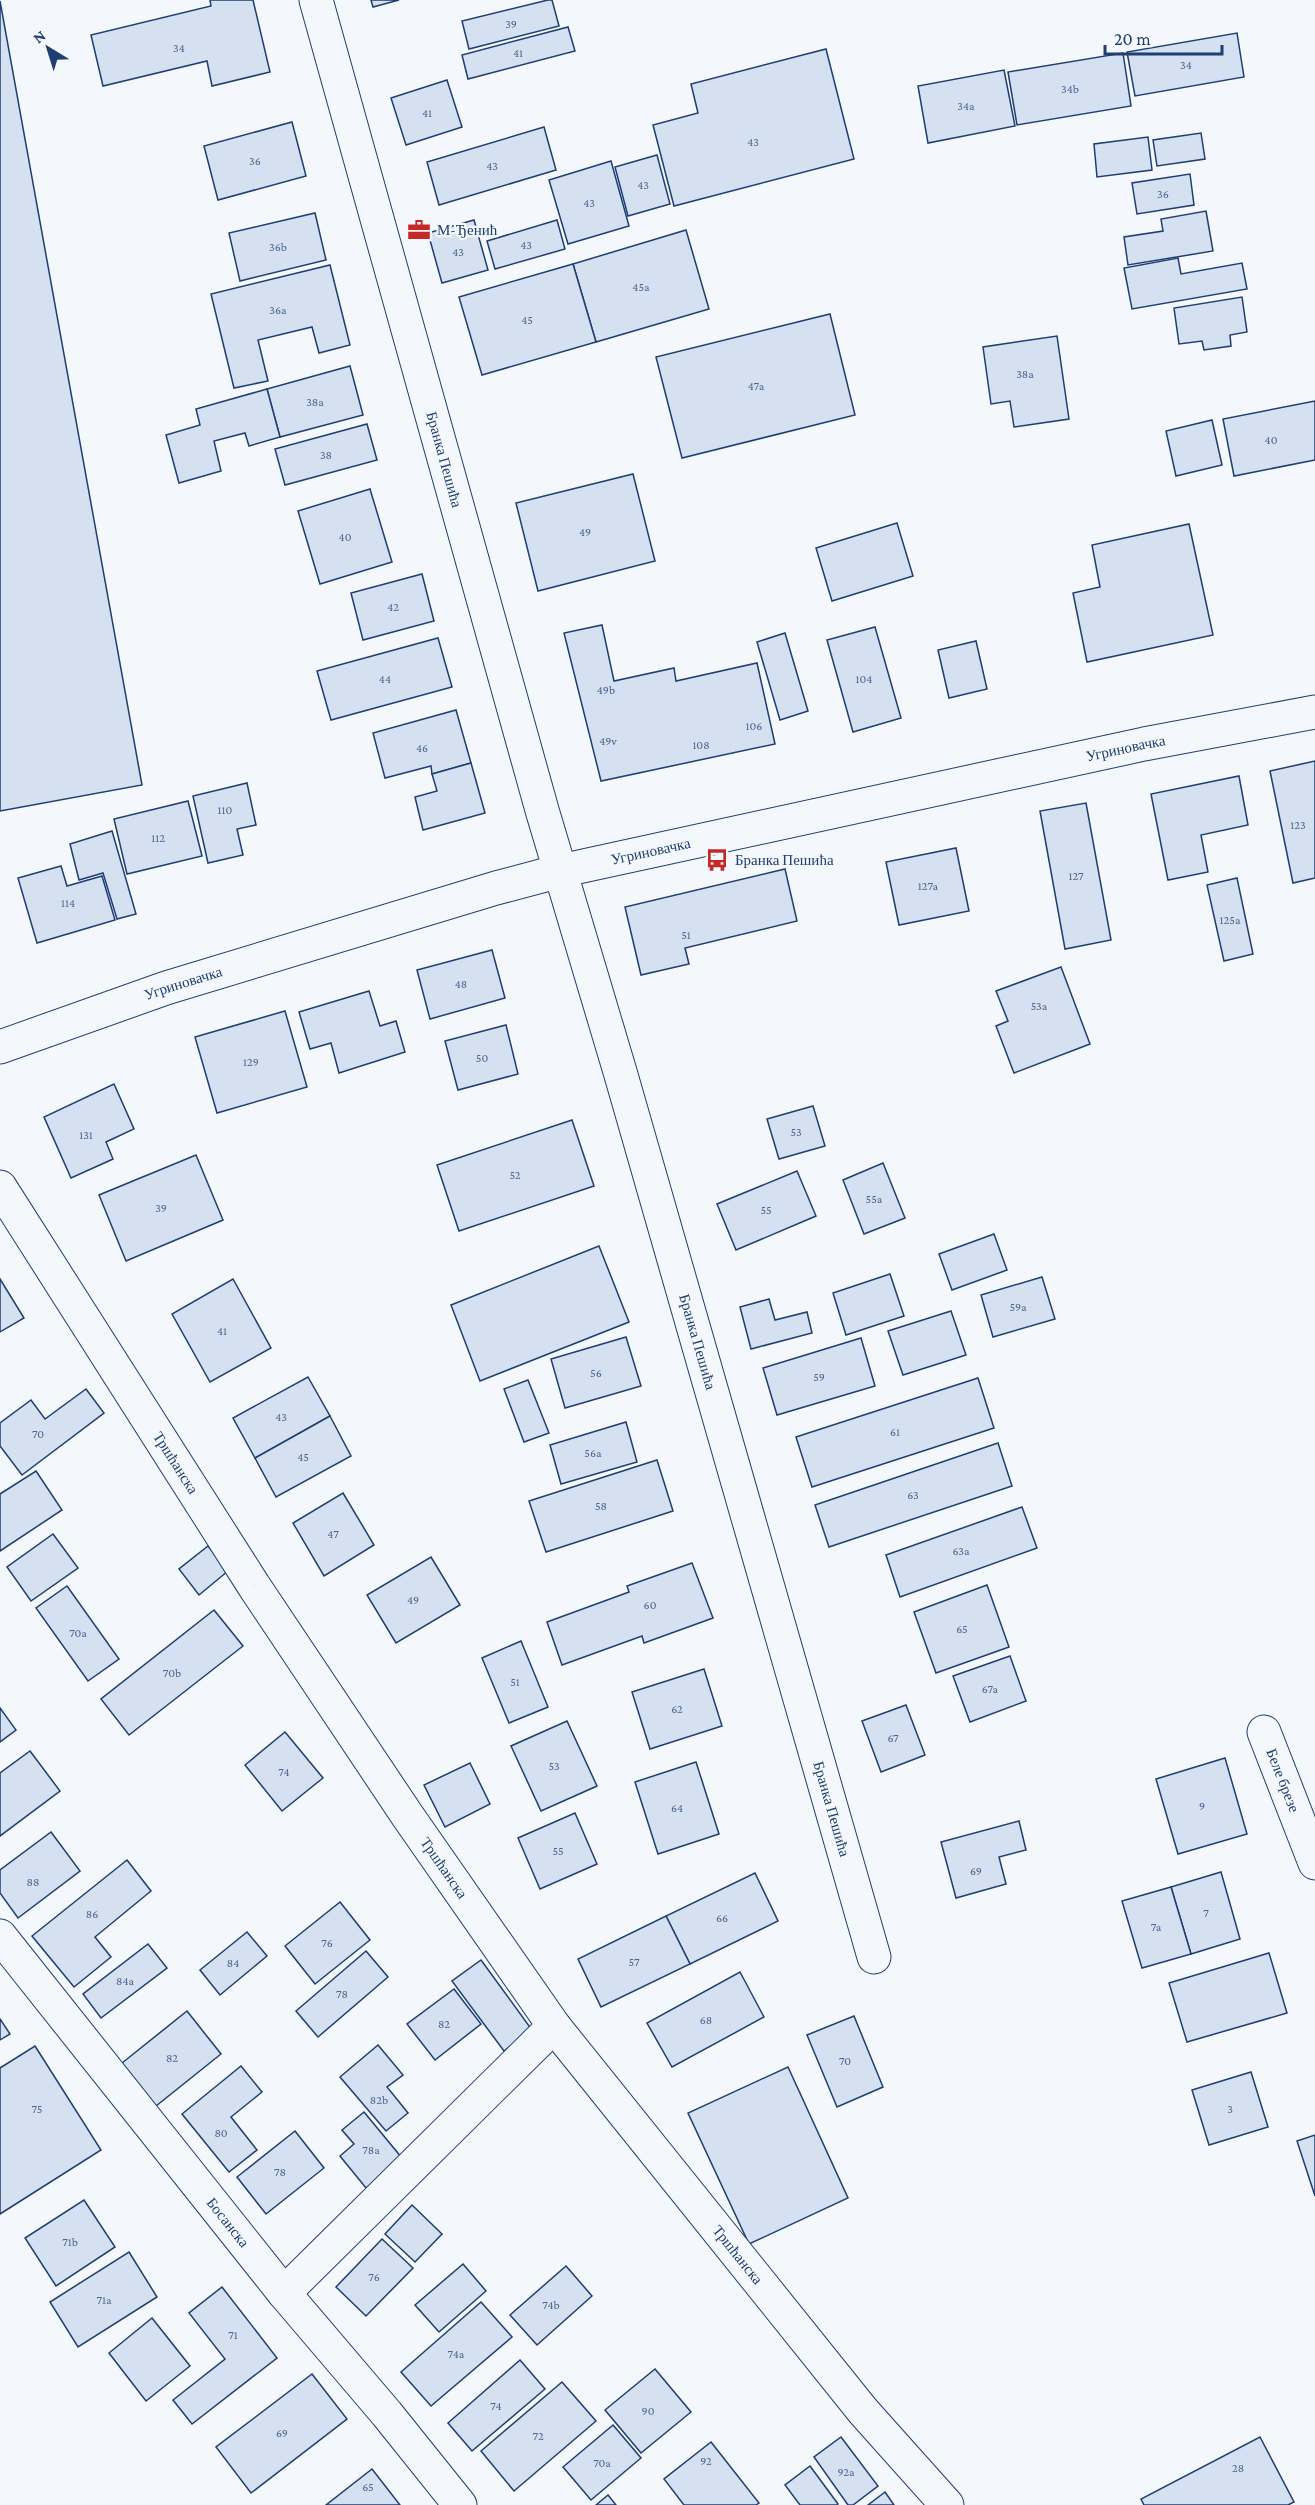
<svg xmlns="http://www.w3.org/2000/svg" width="1315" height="2505" viewBox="0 0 1315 2505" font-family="'Crimson Pro',serif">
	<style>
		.building { fill: #d5e0f0; stroke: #1d3f73; stroke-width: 1.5 }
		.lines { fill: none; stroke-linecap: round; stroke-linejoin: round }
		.minor-casing { stroke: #1d3f73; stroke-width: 35 }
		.major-casing { stroke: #1d3f73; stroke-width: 35 }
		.minor { stroke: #f4f7fb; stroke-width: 33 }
		.major { stroke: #f4f7fb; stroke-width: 33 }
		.labels { text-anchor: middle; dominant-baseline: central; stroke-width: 4.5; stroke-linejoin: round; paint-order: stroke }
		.number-label { font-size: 12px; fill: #4b6792 }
		.poi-label { font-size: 15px; fill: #1d3f73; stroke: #f4f7fb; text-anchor: start }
		.street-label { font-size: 15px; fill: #1d3f73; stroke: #f4f7fb }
	</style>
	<rect width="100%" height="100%" fill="#f4f7fb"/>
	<g class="building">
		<polygon points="210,0 253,0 270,72 212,86 207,61 103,86 91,35 211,6"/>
		<polygon points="371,0 399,0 373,7"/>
		<polygon points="548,0 552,0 559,26 469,49 462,21"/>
		<polygon points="0,1 142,785 0,811"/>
		<polygon points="568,27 575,51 468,79 462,55"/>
		<polygon points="1237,33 1244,77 1135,96 1127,52"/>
		<polygon points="826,49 854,159 674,206 653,125 698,113 691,84"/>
		<polygon points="1123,53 1131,106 1017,125 1008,72"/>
		<polygon points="1004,70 1015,126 928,143 918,86"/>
		<polygon points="447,80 462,127 406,145 391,98"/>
		<polygon points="292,122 306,176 218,200 204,146"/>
		<polygon points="544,127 556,170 439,205 427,162"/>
		<polygon points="1201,133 1205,159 1157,166 1153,140"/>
		<polygon points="1148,137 1152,170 1097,177 1094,144"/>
		<polygon points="657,155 670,204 628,216 615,167"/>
		<polygon points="611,161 629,226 568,244 549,180"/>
		<polygon points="1190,174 1194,205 1137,214 1132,183"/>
		<polygon points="1206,211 1213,251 1128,265 1124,237 1163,231 1161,219"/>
		<polygon points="315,213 326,260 240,281 229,233"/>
		<polygon points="474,220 488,270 442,283 428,233"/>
		<polygon points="557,220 565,249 495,269 487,241"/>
		<polygon points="686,230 709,309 596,342 573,264"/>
		<polygon points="1178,258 1181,274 1242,263 1247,289 1132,309 1124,268"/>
		<polygon points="573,264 596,342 482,375 459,297"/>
		<polygon points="330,265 350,345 319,353 312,327 258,340 268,381 234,388 211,294"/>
		<polygon points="1242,297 1247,332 1230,335 1231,346 1204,350 1202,341 1179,344 1174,308"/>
		<polygon points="830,314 855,415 682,458 656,357"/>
		<polygon points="1057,336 1069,419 1014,427 1010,401 991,404 983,347"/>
		<polygon points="350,366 363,415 280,437 267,389"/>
		<polygon points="267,389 280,437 249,446 245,433 214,441 221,471 179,483 166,435 200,425 196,409"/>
		<polygon points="1315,401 1315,460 1234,476 1223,419"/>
		<polygon points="1212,420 1222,465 1176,476 1166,431"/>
		<polygon points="367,424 377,460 285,485 275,449"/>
		<polygon points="633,474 655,561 538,591 516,503"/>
		<polygon points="370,489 392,562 320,584 298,511"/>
		<polygon points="897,523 913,576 832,601 816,548"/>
		<polygon points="1189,524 1213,635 1087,662 1073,593 1100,587 1092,545"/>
		<polygon points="422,574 434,621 363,640 351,593"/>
		<polygon points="602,625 614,681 674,668 676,681 757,663 775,744 601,781 564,633"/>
		<polygon points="875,627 901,718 853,732 827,640"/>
		<polygon points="785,633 808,711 780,720 757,642"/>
		<polygon points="438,638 452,687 331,720 317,671"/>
		<polygon points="976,641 987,689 949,698 938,650"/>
		<polygon points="456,710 471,763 432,774 431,766 385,778 373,733"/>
		<polygon points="1315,761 1315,878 1293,883 1270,771"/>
		<polygon points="471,763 485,813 423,830 415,797 437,791 432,774"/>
		<polygon points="1239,776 1248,825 1201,835 1208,872 1168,880 1151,794"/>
		<polygon points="247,783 256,825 237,829 243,855 208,863 193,796"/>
		<polygon points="188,801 202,856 127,874 114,819"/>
		<polygon points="1086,803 1111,940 1065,949 1040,811"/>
		<polygon points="112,831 136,914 117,919 103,873 79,880 70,844"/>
		<polygon points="956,848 969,911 899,925 886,862"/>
		<polygon points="61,866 67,886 102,876 115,920 37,943 18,878"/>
		<polygon points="785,869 797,921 685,948 689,964 641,975 625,907"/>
		<polygon points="1237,878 1253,954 1224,961 1207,885"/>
		<polygon points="492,950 505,998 430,1019 417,970"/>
		<polygon points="1061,967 1090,1044 1014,1073 996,1026 1008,1021 996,991"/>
		<polygon points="369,991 380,1026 396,1021 405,1052 339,1073 331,1043 310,1049 299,1012"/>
		<polygon points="285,1011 307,1087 217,1113 195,1037"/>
		<polygon points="506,1025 518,1074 458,1090 445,1041"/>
		<polygon points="114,1084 134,1129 106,1142 113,1159 71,1178 44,1117"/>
		<polygon points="813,1106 825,1146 779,1159 767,1119"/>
		<polygon points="572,1120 594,1186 459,1231 437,1165"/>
		<polygon points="196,1155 223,1220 126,1261 99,1195"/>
		<polygon points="883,1163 905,1218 864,1234 843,1180"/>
		<polygon points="797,1171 816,1216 736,1250 717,1204"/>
		<polygon points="994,1234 1007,1270 952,1290 939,1254"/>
		<polygon points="599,1246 629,1322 480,1381 451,1305"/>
		<polygon points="890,1274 904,1316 846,1335 833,1293"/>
		<polygon points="1042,1277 1055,1319 993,1337 981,1295"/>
		<polygon points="0,1279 24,1318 0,1332"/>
		<polygon points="233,1279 271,1348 210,1382 172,1314"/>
		<polygon points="769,1299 775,1320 807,1312 812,1333 751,1349 740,1307"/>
		<polygon points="951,1311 966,1355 903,1375 888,1331"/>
		<polygon points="626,1337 641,1386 565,1408 551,1359"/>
		<polygon points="861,1338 875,1386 777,1415 763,1368"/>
		<polygon points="308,1377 330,1416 255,1458 233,1418"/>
		<polygon points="978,1378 994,1428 812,1487 796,1437"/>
		<polygon points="528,1380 549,1433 524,1442 504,1389"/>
		<polygon points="86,1389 104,1413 22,1475 0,1446 0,1423 31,1400 45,1419"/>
		<polygon points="330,1416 351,1456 276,1497 255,1458"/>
		<polygon points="626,1422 637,1462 561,1484 550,1445"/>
		<polygon points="998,1443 1012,1486 829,1547 815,1505"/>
		<polygon points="657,1460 673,1511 546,1552 529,1501"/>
		<polygon points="36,1471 62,1510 0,1551 0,1494"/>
		<polygon points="343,1493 374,1545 324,1576 293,1523"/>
		<polygon points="1022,1507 1037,1548 900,1597 886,1555"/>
		<polygon points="53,1534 78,1568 31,1601 7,1567"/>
		<polygon points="208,1546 228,1571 199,1595 179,1569"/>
		<polygon points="431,1557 460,1605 396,1643 367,1595"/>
		<polygon points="692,1563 713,1618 644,1643 642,1636 562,1665 547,1622 629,1592 627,1586"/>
		<polygon points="987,1585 1009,1647 936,1673 914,1612"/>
		<polygon points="67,1586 119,1659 88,1681 36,1608"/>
		<polygon points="214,1610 243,1646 129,1735 101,1699"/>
		<polygon points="521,1641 548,1707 509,1723 482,1658"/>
		<polygon points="1010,1656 1026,1701 970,1722 953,1676"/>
		<polygon points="704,1669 722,1726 650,1749 632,1692"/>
		<polygon points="906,1705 925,1755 881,1772 862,1721"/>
		<polygon points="0,1708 16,1730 0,1742"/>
		<polygon points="567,1721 597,1786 541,1811 511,1746"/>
		<polygon points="285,1732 323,1778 282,1811 245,1765"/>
		<polygon points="30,1751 60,1791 0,1836 0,1773"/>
		<polygon points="1225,1758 1247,1834 1178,1854 1156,1779"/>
		<polygon points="696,1762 719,1834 658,1854 635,1782"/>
		<polygon points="470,1763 490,1804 445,1827 424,1785"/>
		<polygon points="575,1813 597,1864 540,1889 518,1838"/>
		<polygon points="1019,1821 1026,1850 999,1857 1006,1884 956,1898 941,1842"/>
		<polygon points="51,1832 80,1871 18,1918 0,1893 0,1870"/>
		<polygon points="127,1860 151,1891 95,1937 111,1957 74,1987 32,1936"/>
		<polygon points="1221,1872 1240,1939 1191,1954 1171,1887"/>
		<polygon points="755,1873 778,1921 690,1964 666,1916"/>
		<polygon points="1171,1887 1191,1954 1142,1968 1122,1901"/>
		<polygon points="340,1902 370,1940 315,1984 285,1946"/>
		<polygon points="666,1916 690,1964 601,2007 578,1959"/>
		<polygon points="247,1932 267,1956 220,1995 200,1970"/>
		<polygon points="148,1944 167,1968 101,2018 83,1994"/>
		<polygon points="366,1951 388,1977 318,2037 296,2011"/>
		<polygon points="1269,1953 1287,2013 1187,2042 1169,1983"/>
		<polygon points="481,1960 532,2030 504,2051 452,1981"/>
		<polygon points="740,1972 764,2017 672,2067 647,2023"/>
		<polygon points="454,1989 481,2024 435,2060 407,2024"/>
		<polygon points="187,2011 221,2054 156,2106 122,2063"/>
		<polygon points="854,2016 883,2087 837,2107 807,2035"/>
		<polygon points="0,2019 10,2034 0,2040"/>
		<polygon points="378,2045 403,2075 387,2087 408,2113 386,2131 340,2077"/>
		<polygon points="35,2046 101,2150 0,2214 0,2068"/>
		<polygon points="241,2066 262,2092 231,2117 257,2150 229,2172 182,2114"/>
		<polygon points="788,2067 848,2198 749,2244 688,2113"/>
		<polygon points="1251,2072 1268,2127 1209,2145 1192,2090"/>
		<polygon points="364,2112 402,2158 366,2188 340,2156 354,2144 342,2130"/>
		<polygon points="295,2131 324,2168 266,2214 237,2177"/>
		<polygon points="1315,2135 1315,2196 1297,2141"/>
		<polygon points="84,2200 115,2247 56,2286 25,2238"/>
		<polygon points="412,2205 442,2234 415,2262 385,2234"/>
		<polygon points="382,2239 413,2268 366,2316 336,2287"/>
		<polygon points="129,2252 157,2297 78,2347 50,2302"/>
		<polygon points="463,2264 486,2291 439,2332 415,2305"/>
		<polygon points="566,2266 592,2296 537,2345 510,2315"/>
		<polygon points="222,2287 277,2358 192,2424 173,2400 225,2359 189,2313"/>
		<polygon points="481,2302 512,2337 431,2406 401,2372"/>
		<polygon points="152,2318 190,2366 146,2401 109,2353"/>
		<polygon points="520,2360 545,2389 472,2451 448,2423"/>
		<polygon points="655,2369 691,2412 641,2453 605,2410"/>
		<polygon points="312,2374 347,2419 251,2493 216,2447"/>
		<polygon points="562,2382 596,2421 514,2491 481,2451"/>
		<polygon points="613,2425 641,2458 591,2500 563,2467"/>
		<polygon points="841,2437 878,2486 853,2505 848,2505 814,2457"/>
		<polygon points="1260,2437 1294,2502 1288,2505 1144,2505 1141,2499"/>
		<polygon points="711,2442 759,2503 756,2505 684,2505 664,2479"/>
		<polygon points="810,2466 838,2504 837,2505 800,2505 785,2485"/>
		<polygon points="372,2469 400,2505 326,2505"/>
		<polygon points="885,2492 894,2505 868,2505"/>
		<polygon points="608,2495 616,2505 596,2505"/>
	</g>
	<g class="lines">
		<g class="minor-casing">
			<g id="minor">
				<path id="s1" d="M316 0 542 810 621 1075 874 1957"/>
				<path id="s2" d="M0 1187 254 1586 407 1815 554 2026 863 2411 947 2505"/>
				<path id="s3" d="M1264 1732 1315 1863"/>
				<path id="s4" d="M0 1936 284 2293 387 2414 460 2505"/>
				<polyline points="284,2293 554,2026"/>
			</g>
		</g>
		<g class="major-casing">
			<g id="major">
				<path id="s5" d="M0 1047 166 988 496 888 560 871 1144 744 1315 712"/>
			</g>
		</g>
		<use href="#minor" class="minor"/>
		<use href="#major" class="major"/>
	</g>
	<defs>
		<g id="office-bare" transform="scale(1.8)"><path d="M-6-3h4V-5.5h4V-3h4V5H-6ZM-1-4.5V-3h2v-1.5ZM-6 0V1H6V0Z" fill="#c62828" stroke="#f4f7fb" stroke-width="2.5" paint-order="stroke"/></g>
		<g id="bus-bare" transform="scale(1.8)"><path d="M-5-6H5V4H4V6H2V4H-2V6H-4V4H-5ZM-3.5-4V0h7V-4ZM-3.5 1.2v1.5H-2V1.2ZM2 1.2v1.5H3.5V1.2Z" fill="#c62828" stroke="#f4f7fb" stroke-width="2.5" paint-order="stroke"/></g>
	</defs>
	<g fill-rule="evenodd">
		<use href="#office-bare" x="419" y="230"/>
		<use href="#bus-bare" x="717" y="860"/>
	</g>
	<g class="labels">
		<g class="number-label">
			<text x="511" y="24">39</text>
			<text x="179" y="48">34</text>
			<text x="518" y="53">41</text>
			<text x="1186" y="65">34</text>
			<text x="1070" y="89">34b</text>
			<text x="966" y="106">34a</text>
			<text x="427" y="113">41</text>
			<text x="753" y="142">43</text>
			<text x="255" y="161">36</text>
			<text x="492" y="166">43</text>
			<text x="643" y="185">43</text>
			<text x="1163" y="194">36</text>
			<text x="589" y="203">43</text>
			<text x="526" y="245">43</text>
			<text x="278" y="247">36b</text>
			<text x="458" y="252">43</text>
			<text x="641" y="287">45a</text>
			<text x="278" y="310">36a</text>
			<text x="527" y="320">45</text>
			<text x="1025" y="374">38a</text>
			<text x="756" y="386">47a</text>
			<text x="315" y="402">38a</text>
			<text x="1271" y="440">40</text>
			<text x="326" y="455">38</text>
			<text x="585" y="532">49</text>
			<text x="345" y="537">40</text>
			<text x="393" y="607">42</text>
			<text x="385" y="679">44</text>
			<text x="864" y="679">104</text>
			<text x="606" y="690">49b</text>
			<text x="754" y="726">106</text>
			<text x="608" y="741">49v</text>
			<text x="701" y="745">108</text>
			<text x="422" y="748">46</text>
			<text x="225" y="810">110</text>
			<text x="1298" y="825">123</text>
			<text x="158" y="838">112</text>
			<text x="1076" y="876">127</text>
			<text x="928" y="886">127a</text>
			<text x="68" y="903">114</text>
			<text x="1230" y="920">125a</text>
			<text x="686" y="935">51</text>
			<text x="461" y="984">48</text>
			<text x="1039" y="1006">53a</text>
			<text x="482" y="1058">50</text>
			<text x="251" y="1062">129</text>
			<text x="796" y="1132">53</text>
			<text x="86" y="1135">131</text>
			<text x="515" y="1175">52</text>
			<text x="874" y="1199">55a</text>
			<text x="161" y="1208">39</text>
			<text x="766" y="1210">55</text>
			<text x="1018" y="1307">59a</text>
			<text x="222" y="1331">41</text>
			<text x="596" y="1373">56</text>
			<text x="819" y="1377">59</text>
			<text x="281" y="1417">43</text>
			<text x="895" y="1432">61</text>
			<text x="38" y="1434">70</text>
			<text x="593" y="1453">56a</text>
			<text x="303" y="1457">45</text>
			<text x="913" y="1495">63</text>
			<text x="601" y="1506">58</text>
			<text x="333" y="1534">47</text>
			<text x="961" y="1551">63a</text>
			<text x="413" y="1600">49</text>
			<text x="650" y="1605">60</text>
			<text x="962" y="1629">65</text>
			<text x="78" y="1633">70a</text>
			<text x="172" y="1673">70b</text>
			<text x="515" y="1682">51</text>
			<text x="990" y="1689">67a</text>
			<text x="677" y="1709">62</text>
			<text x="893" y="1738">67</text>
			<text x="554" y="1766">53</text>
			<text x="284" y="1772">74</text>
			<text x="1202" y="1806">9</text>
			<text x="677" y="1808">64</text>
			<text x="558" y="1851">55</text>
			<text x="976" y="1871">69</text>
			<text x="33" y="1882">88</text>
			<text x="1206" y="1913">7</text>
			<text x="92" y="1914">86</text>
			<text x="722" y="1918">66</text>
			<text x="1156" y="1927">7a</text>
			<text x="327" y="1943">76</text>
			<text x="634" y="1962">57</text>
			<text x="233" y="1963">84</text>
			<text x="125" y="1981">84a</text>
			<text x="342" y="1994">78</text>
			<text x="706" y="2020">68</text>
			<text x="444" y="2024">82</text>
			<text x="172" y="2058">82</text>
			<text x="845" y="2061">70</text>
			<text x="379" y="2100">82b</text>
			<text x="37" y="2109">75</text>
			<text x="1230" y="2109">3</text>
			<text x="221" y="2133">80</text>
			<text x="371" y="2150">78a</text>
			<text x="280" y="2172">78</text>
			<text x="70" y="2242">71b</text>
			<text x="374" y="2277">76</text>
			<text x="104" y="2300">71a</text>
			<text x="551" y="2305">74b</text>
			<text x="233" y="2335">71</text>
			<text x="456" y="2354">74a</text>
			<text x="496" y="2406">74</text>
			<text x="648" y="2411">90</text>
			<text x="282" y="2433">69</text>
			<text x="538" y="2436">72</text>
			<text x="706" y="2461">92</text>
			<text x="602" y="2463">70a</text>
			<text x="1238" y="2468">28</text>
			<text x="846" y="2472">92a</text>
			<text x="368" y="2487">65</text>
		</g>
		<g class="poi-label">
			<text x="437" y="230">М-Ђенић</text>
			<text x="735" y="860">Бранка Пешића</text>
		</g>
		<g class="street-label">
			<text stroke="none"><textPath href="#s1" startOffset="477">Бранка Пешића</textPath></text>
			<text stroke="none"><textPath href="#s5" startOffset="1166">Угриновачка</textPath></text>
			<text stroke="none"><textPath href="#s5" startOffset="680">Угриновачка</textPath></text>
			<text stroke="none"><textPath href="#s5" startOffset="194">Угриновачка</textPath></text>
			<text stroke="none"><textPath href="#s1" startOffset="1395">Бранка Пешића</textPath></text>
			<text stroke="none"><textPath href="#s2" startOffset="327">Тршћанска</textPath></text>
			<text stroke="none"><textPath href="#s3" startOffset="52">Беле брезе</textPath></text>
			<text stroke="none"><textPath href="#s1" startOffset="1881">Бранка Пешића</textPath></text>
			<text stroke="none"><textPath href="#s2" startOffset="813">Тршћанска</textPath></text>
			<text stroke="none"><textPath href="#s4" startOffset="366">Босанска</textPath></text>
			<text stroke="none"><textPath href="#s2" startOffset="1299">Тршћанска</textPath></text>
		</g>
	</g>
	<g transform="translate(48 48) rotate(322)" stroke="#f4f7fb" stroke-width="4.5" paint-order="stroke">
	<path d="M0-4.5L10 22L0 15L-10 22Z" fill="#1d3f73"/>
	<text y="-9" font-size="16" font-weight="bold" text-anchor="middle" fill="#1d3f73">N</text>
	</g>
	<path d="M1105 45v9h117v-9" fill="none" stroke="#1d3f73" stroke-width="3"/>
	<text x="1114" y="45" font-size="18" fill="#1d3f73" stroke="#f4f7fb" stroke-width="4.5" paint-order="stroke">20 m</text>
</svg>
